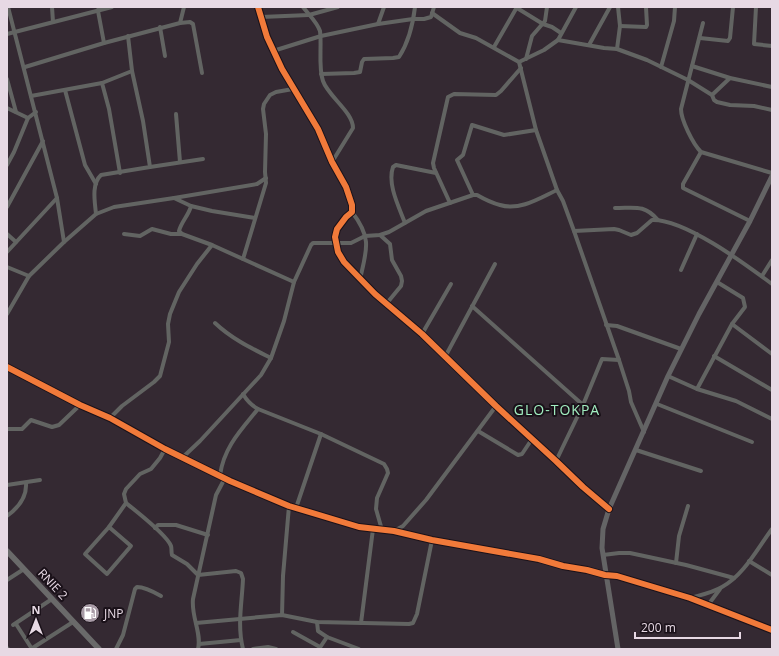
<svg xmlns="http://www.w3.org/2000/svg" width="779" height="656" viewBox="0 0 779 656" font-family="'Open Sans',sans-serif">
	<style>
		.lines { fill: none; stroke-linecap: round; stroke-linejoin: round }
		.minor { stroke: #626462; stroke-width: 4 }
		.major { stroke: #646465; stroke-width: 5 }
		.highway { stroke: #6a6a6a; stroke-width: 5.5 }
		.cycleway-casing { stroke: #1a1119; stroke-width: 8 }
		.cycleway { stroke: #f17a3a; stroke-width: 6 }
		.labels { text-anchor: middle; dominant-baseline: central; stroke-width: 4; stroke-linejoin: round; paint-order: stroke }
		.street-label { font-size: 12px; fill: #e7d9e4; stroke: #1a1119 }
		.poi-label { font-size: 12px; fill: #e7d9e4; stroke: #1a1119; text-anchor: start }
		.quarter-label { font-size: 14px; letter-spacing: 1px; fill: #a2efc1; stroke: #1a1119 }
	</style>
	<rect width="100%" height="100%" fill="#342932"/>
	<g class="lines">
		<g class="minor">
			<polyline points="8,7 57,198 64,242"/>
			<polyline points="52,7 53,22"/>
			<polyline points="99,7 98,11 104,43"/>
			<polyline points="258,7 267,37 282,69 318,129 332,162 346,187 352,205 352,212 346,217 337,229 335,237 338,252 344,262 375,294 422,334 496,406 556,461 583,487 609,509"/>
			<path d="M303 7C309 15 317 22 320 31 322 46 318 67 323 81 328 96 353 112 353 128L332 162"/>
			<polyline points="756,7 754,44 772,46"/>
			<polyline points="517,8 543,24 552,27 561,33"/>
			<polyline points="432,13 460,33 476,38 519,62 536,130 557,190 563,201 574,231 619,360 629,391 631,402 644,432"/>
			<polyline points="261,17 309,15 338,7"/>
			<polyline points="180,23 190,22 193,24 202,73"/>
			<path d="M703 23 681 109C681 120 693 144 701 152L772 173"/>
			<polyline points="378,24 384,7"/>
			<polyline points="620,26 646,27 647,25 646,7"/>
			<polyline points="160,27 165,56"/>
			<polyline points="7,34 112,7"/>
			<polyline points="700,38 728,41 730,38 733,7"/>
			<polyline points="558,40 576,7"/>
			<polyline points="589,45 610,7"/>
			<polyline points="494,47 517,7"/>
			<polyline points="617,49 620,26 618,7"/>
			<polyline points="273,51 321,36 378,24 413,19 424,19 431,17 434,7"/>
			<polyline points="526,59 532,36 545,21 547,7"/>
			<polyline points="519,62 544,50 558,40 604,48 617,49 647,60 688,80 712,95 714,100 717,102 730,105 754,106 772,110"/>
			<polyline points="692,66 730,78 772,87"/>
			<polyline points="25,67 104,43 180,23 184,7"/>
			<polyline points="661,67 674,21 675,7"/>
			<path d="M321 74 354 73 360 72 362 62 364 59 393 58 399 57C408 43 413 24 415 7"/>
			<polyline points="7,79 16,112"/>
			<polyline points="102,83 109,109 120,173"/>
			<polyline points="65,90 85,165 96,184"/>
			<polyline points="712,95 730,78"/>
			<polyline points="31,96 102,83 132,71 128,36"/>
			<polyline points="7,108 28,118 36,112"/>
			<polyline points="176,114 180,162"/>
			<polyline points="701,152 683,184 683,188 750,221"/>
			<polyline points="7,165 14,152 28,118"/>
			<polyline points="150,167 203,159"/>
			<polyline points="473,195 457,160 463,155 472,125 504,135 536,130"/>
			<path d="M174 198 191 206C189 215 181 222 179 231L182 234 212 245 294 282"/>
			<polyline points="450,203 434,168 433,163 448,97 454,94 496,95 501,91 521,68"/>
			<polyline points="191,206 212,211 255,218"/>
			<polyline points="7,207 43,141"/>
			<path d="M615 208C635 208 644 204 658 220"/>
			<path d="M352 212C372 238 367 249 360 279"/>
			<path d="M96 214C95 203 91 184 101 175L150 167 143 121 132 71"/>
			<path d="M405 223C399 207 387 184 393 167L396 165 436 173"/>
			<path d="M574 231 614 229 619 230 631 235 637 233 652 220C685 219 745 264 772 284"/>
			<polyline points="7,234 16,242"/>
			<polyline points="124,234 140,236 152,229 171,234 182,234"/>
			<polyline points="380,235 390,244 392,260 401,276 402,281 401,286 387,303"/>
			<polyline points="7,252 57,198"/>
			<polyline points="243,259 266,183 265,172 266,134 263,109 264,104 270,95 276,92 293,89"/>
			<polyline points="7,267 29,276"/>
			<polyline points="681,270 697,234"/>
			<polyline points="762,276 772,260"/>
			<polyline points="472,306 583,405"/>
			<polyline points="7,314 29,276 64,242 96,214 114,207 174,198 257,184 266,178"/>
			<path d="M215 323C232 339 251 348 271 358"/>
			<polyline points="732,324 772,354"/>
			<polyline points="606,325 617,326 681,349"/>
			<polyline points="422,334 451,284"/>
			<polyline points="714,356 772,390"/>
			<polyline points="445,357 495,264"/>
			<polyline points="7,367 80,405 110,418 165,449 230,481 289,506 359,527 394,531 432,540 539,559 563,566 587,570 605,575 617,576 690,598 772,630"/>
			<polyline points="668,376 697,389 736,401 772,419"/>
			<polyline points="697,389 732,324 745,307 743,298 717,282"/>
			<path d="M243 394C247 401 251 405 258 409L321 434 384 464 387 469 388 473 377 498 376 509 382 530"/>
			<polyline points="657,404 752,442"/>
			<polyline points="110,418 122,406 154,382 160,376 169,342 168,324 170,314 179,292 197,264 212,245"/>
			<polyline points="7,429 22,429 31,420 52,427 59,425 80,405"/>
			<polyline points="478,431 518,455 522,454 532,439"/>
			<polyline points="636,450 701,471"/>
			<path d="M183 457 200 441 261 375 271 358 284 321 294 282 311 245 313 243H351L365 236 380 235 389 232 426 211 473 195H477C484 199 492 203 500 205 520 211 540 198 557 190"/>
			<polyline points="556,461 583,405 602,359 619,360"/>
			<path d="M220 475C224 447 241 430 258 409"/>
			<polyline points="7,485 40,480"/>
			<path d="M126 503C136 511 167 535 171 546 172 549 171 552 172 555L187 564 198 575 236 571 241 573 243 579C242 603 237 625 243 649"/>
			<polyline points="296,508 321,434"/>
			<path d="M7 516C18 508 27 497 26 483"/>
			<polygon points="109,527 131,546 107,574 85,554"/>
			<polyline points="109,527 126,503 124,494 126,489 140,474 151,469 160,458 165,449"/>
			<polyline points="155,528 158,525 176,525 208,535"/>
			<polyline points="394,531 403,526 426,500 496,406"/>
			<polyline points="603,555 619,553 630,553 686,565 734,578"/>
			<polyline points="749,561 772,575"/>
			<polyline points="676,563 679,536 688,506"/>
			<polyline points="7,580 24,569"/>
			<path d="M690 598C700 595 712 593 722 587 744 575 757 549 772 529"/>
			<polyline points="708,605 720,589"/>
			<polyline points="282,615 283,576 289,506"/>
			<polyline points="317,622 318,631 327,637 359,649"/>
			<polyline points="196,623 282,615 317,622 409,624 413,623 417,614 432,540"/>
			<polyline points="361,623 373,529"/>
			<polyline points="16,624 32,649"/>
			<polyline points="13,625 52,599"/>
			<polyline points="293,632 320,647"/>
			<polyline points="199,644 241,640"/>
			<polyline points="7,648 8,649"/>
			<polyline points="31,649 73,622"/>
			<path d="M116 649 123 635 135 589 137 587C145 587 154 592 161 596"/>
			<path d="M198 649C202 633 191 617 193 599L216 495 225 478"/>
			<polyline points="253,649 268,647 276,649"/>
			<polyline points="319,649 327,637"/>
		</g>
		<polyline class="major" points="618,649 602,548 603,529 609,509 668,376 699,314 750,221 772,176"/>
		<polyline class="highway" points="7,551 99,649"/>
		<g class="cycleway-casing">
			<g id="cycleway">
				<polyline points="258,7 267,37 282,69 318,129 332,162 346,187 352,205 352,212 346,217 337,229 335,237 338,252 344,262 375,294 422,334 496,406 556,461 583,487 609,509"/>
				<polyline points="7,367 80,405 110,418 165,449 230,481 289,506 359,527 394,531 432,540 539,559 563,566 587,570 605,575 617,576 690,598 772,630"/>
			</g>
		</g>
		<use href="#cycleway" class="cycleway"/>
	</g>
	<defs>
		<g id="fuel-disc" transform="scale(1)"><circle r="9.5" fill="#a89ba6" stroke="#1a1119"/><path d="M-5.5-6h7V0h2V4h1.3V-2.5L3-4.5l.8-.8L6-3V5H2.5V1h-1V6h-7ZM-4.2-4.7v3.2H.2V-4.7Z" fill="#fff"/></g>
	</defs>
	<g fill-rule="evenodd">
		<use href="#fuel-disc" x="90" y="613"/>
	</g>
	<g class="labels">
		<g class="street-label">
			<text transform="translate(53 584) rotate(47)">RNIE 2</text>
		</g>
		<g class="poi-label">
			<text x="104" y="613">JNP</text>
		</g>
		<g class="quarter-label">
			<text x="557" y="409">GLO-TOKPA</text>
		</g>
	</g>
	<rect width="779" height="656" fill="none" stroke="#e7d9e4" stroke-width="16"/>
	<g transform="translate(36 620)" stroke="#1a1119" stroke-width="3" paint-order="stroke">
	<path d="M0-3L7 15L0 10L-7 15Z" fill="#e7d9e4"/>
	<text y="-6" font-size="11" font-weight="bold" text-anchor="middle" fill="#e7d9e4">N</text>
	</g>
	<path d="M635 632v6h105v-6" fill="none" stroke="#e7d9e4" stroke-width="2"/>
	<text x="641" y="632" font-size="12" fill="#e7d9e4" stroke="#1a1119" stroke-width="3" paint-order="stroke">200 m</text>
</svg>
